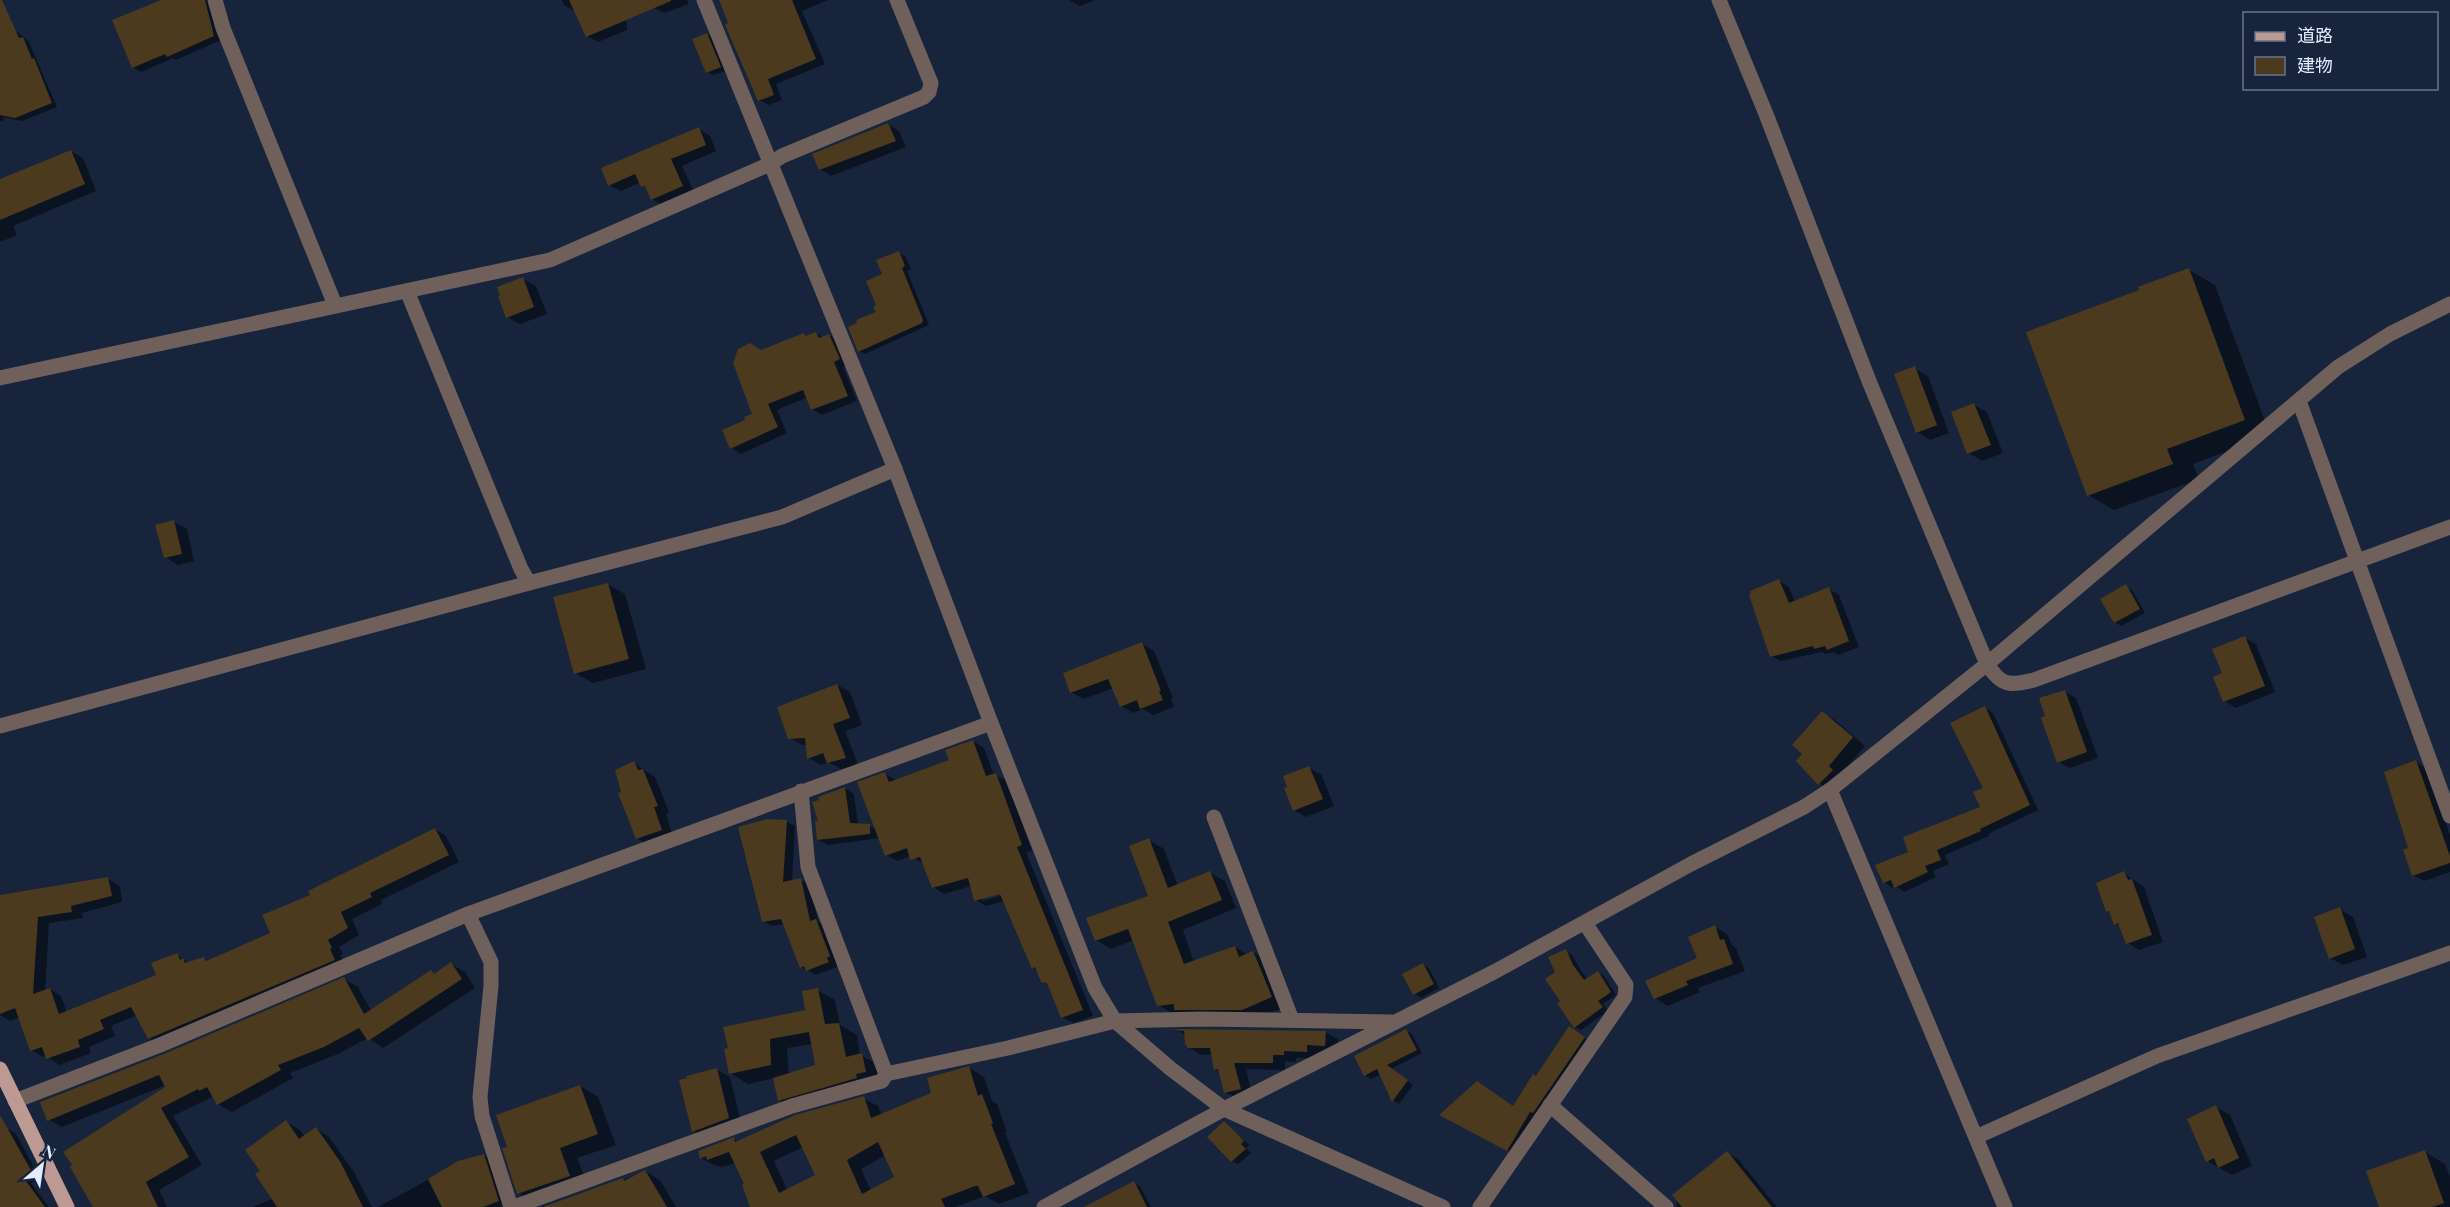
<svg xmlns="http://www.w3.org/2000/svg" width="2450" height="1207" viewBox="0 0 2450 1207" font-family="'Playfair Display','Noto Sans JP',serif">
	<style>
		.shadow { fill: #0007; fill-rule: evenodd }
		.building { fill: #4b3a1e; fill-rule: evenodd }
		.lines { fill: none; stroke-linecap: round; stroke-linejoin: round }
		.minor { stroke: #70605c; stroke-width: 15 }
		.major { stroke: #bc9a93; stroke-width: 15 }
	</style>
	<rect width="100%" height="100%" fill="#17243c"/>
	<g class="shadow">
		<polygon points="164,0 210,0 221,40 176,60 173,58 141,72 133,67"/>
		<polygon points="562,0 614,0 618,4 627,24 627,30 598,42 587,36 574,11 564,5"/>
		<polygon points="650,0 687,0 689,4 664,13 654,8"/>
		<polygon points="721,0 828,0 802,11 825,64 776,84 782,100 769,105 759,100"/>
		<polygon points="1069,0 1093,0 1093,1 1080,6"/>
		<polygon points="13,28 29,42 57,107 22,121 4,117 3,122 0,121 0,33"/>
		<polygon points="707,34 713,38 726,71 714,75 707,72"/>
		<polygon points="888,124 899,131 906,147 831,176 820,169"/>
		<polygon points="699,129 710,136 716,151 682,166 694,192 664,206 652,199 648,189 641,182 621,191 609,185"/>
		<polygon points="71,151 83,158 96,191 13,226 17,235 0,242 0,181"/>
		<polygon points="899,253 905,256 911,269 907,271 929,325 865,354 859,351 878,313 884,275"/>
		<polygon points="2189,270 2215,285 2270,435 2193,464 2199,479 2114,510 2088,495 2141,291"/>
		<polygon points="523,279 536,286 547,314 520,324 507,317"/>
		<polygon points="816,333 824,338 829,335 839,341 849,365 843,367 857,401 822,415 812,409 808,397 777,410 787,433 741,454 731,448 747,421 754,415 761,351 803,335 808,337"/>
		<polygon points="1914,368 1928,376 1949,433 1930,440 1917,432"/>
		<polygon points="1974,405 1987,412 2003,453 1982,461 1969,453"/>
		<polygon points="174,522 187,529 194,561 178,565 165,557"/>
		<polygon points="1779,581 1789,587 1795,602 1829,589 1839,595 1859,647 1838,655 1833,652 1826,654 1822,652 1781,661 1771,656"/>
		<polygon points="607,584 625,594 646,669 593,683 575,673"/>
		<polygon points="2126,586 2132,590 2145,613 2121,626 2115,622"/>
		<polygon points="2245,638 2256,644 2275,692 2236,708 2225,701 2215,677 2224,674"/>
		<polygon points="1142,644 1154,651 1173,698 1171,698 1174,707 1153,715 1143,709 1133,713 1121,706 1114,688 1083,699 1071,692"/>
		<polygon points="837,685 850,692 862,725 845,731 858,765 841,769 828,762 821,765 809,758 807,745 802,745 790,738"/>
		<polygon points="2065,692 2076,698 2098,758 2070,768 2058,762 2046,717"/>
		<polygon points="1985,708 1993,713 2038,810 1988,834 1989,836 1945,855 1949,864 1933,871 1936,877 1904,892 1896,886 1893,888 1884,882 1910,852 1982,807 1985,788"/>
		<polygon points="1822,713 1835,720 1865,746 1841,774 1832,791 1819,783 1805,754"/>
		<path d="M973 741 984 748 994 775 1007 780 1032 851 1026 852 1093 1016 1073 1023 1062 1017 1050 985 1042 981 1038 971 1033 968 1005 901 986 906 976 900 971 886 944 894 933 887 924 864 911 856 897 861 886 855 880 838 828 845 818 840 820 823 845 788 854 794 858 825 870 826 876 829 885 774 896 780 951 761ZM1007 891 1008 894 982 901V897Z"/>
		<polygon points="2416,762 2426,768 2450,835 2450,872 2424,881 2413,875 2410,849"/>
		<polygon points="634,763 655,777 669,812 666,814 673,837 649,845 637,838 618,780"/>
		<polygon points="1309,768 1321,774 1334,806 1306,817 1294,810"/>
		<polygon points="786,821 795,826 792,882 801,880 810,885 818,922 825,926 838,961 836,963 837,967 816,975 801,967 785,924 772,926 763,921"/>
		<polygon points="435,829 446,836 459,862 381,900 382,904 352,919 359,935 339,947 343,954 340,955 346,966 161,1045 149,1038 137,1015 111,1026 115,1036 89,1047 91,1053 59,1065 46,1056 43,1057 31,1050 19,1017 10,1021 0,1015 0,895 108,879 120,886 122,902 82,913 83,918 49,923 45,991 50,989 61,996 67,1013 157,976 177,955 189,963 204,958 209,961 272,934 312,896"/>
		<polygon points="1149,840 1164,849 1178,886 1210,873 1225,881 1236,908 1183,930 1194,962 1235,947 1248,955 1253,952 1268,961 1287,1006 1258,1018 1174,1014 1158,1005 1134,940 1111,949 1096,940 1149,896"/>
		<polygon points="2124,873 2144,887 2163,942 2139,950 2128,943 2122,927 2115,924 2111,913 2108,911"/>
		<polygon points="2339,909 2353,917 2367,957 2343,965 2330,958"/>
		<polygon points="1714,927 1727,934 1732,945 1736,948 1745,971 1698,988 1700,992 1668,1006 1655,998 1699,959 1690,937"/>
		<polygon points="1566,951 1572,955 1587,980 1598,972 1604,976 1616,995 1603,1004 1608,1011 1581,1030 1575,1027 1562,1001 1557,973"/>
		<polygon points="451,964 465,972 475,988 383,1048 368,1038 338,1054 290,1073 293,1078 232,1112 218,1104 212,1097 173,1116 202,1165 159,1190 167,1207 95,1207 65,1152 167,1088 166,1085 62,1127 48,1119 164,1055 344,979 358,987 371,1011 431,972 435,975"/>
		<polygon points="1423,965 1429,968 1439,988 1421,998 1415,994"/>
		<path d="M817 990 835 1000 840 1025 857 1035 860 1055 880 1065 883 1081 797 1110 779 1100 775 1078 748 1084 730 1073 725 1050 807 1011ZM813 1044 817 1066 789 1075 787 1048Z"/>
		<polygon points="1569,1028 1591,1042 1513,1153 1441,1114 1514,1107 1537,1078"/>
		<polygon points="1179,1031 1325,1032 1338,1039 1338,1052 1319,1052 1319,1058 1296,1058 1296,1062 1285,1061 1285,1070 1246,1069 1252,1096 1238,1099 1225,1092 1221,1073 1215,1069 1213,1054 1201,1055 1188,1047 1186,1035"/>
		<polygon points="1406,1031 1412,1034 1422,1053 1391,1069 1413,1085 1399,1104 1394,1101 1381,1074 1371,1079 1365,1075"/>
		<path d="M969 1068 984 1077 992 1101 997 1104 1007 1132 1005 1133 1029 1193 999 1204 985 1196 955 1207H751L746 1185 735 1163 723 1167 716 1166 701 1158 734 1139 738 1142 863 1098 878 1106 882 1116 933 1094ZM803 1147 817 1176 787 1190 774 1161ZM886 1155 896 1177 871 1191 861 1169Z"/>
		<polygon points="717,1070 730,1077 742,1126 707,1138 693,1131"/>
		<polygon points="580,1086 598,1097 616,1145 577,1158 588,1186 537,1204 520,1194 525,1189 509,1148"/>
		<polygon points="2216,1107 2230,1115 2252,1166 2232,1175 2207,1161"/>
		<polygon points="286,1122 300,1130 305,1137 316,1129 329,1137 354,1172 372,1207 253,1207 274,1198 262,1171"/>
		<polygon points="1224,1123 1249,1145 1246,1148 1251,1153 1238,1164 1232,1161"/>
		<polygon points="7,1128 16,1134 40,1178 31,1183 49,1207 0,1207 0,1132"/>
		<polygon points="2425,1152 2445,1164 2450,1177 2450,1207 2380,1207"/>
		<polygon points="1727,1153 1738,1159 1777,1207 1676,1207 1678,1199"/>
		<polygon points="484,1155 499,1164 511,1202 499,1207 378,1207 459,1163"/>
		<polygon points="645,1171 660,1180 676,1207 561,1207"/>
		<polygon points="1134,1183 1140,1186 1151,1207 1114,1207"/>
	</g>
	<g class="building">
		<polygon points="0,0 2,0 19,38 23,37 32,59 34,58 52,103 15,118 0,115"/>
		<polygon points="161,0 205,0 214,36 167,57 165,54 132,68 112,20"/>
		<polygon points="569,0 671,0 671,1 586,37"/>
		<polygon points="719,0 792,0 816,59 768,79 774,95 758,101 725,25 728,23"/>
		<polygon points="707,33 721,67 706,73 692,39"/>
		<polygon points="888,123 896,141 819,170 812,154"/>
		<polygon points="699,127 706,145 671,159 683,186 651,200 645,186 641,187 635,174 608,186 601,168"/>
		<polygon points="71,150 85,184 0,220 0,179"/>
		<polygon points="899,251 905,266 902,268 923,320 922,323 858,352 848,327 857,323 856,320 876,312 873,307 876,305 866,281 882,274 876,260"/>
		<polygon points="2189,268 2245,420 2167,449 2173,464 2087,496 2026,332 2139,290 2138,287"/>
		<polygon points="523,277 534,307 506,318 498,296 500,295 497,287"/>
		<polygon points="816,332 819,338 829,334 840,359 834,362 848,396 811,410 803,390 768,404 778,427 730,449 722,430 745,420 744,417 752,414 733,363 738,349 750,343 761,350 804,333 805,336"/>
		<polygon points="1915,366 1937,425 1916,433 1894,374"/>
		<polygon points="1974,403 1991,445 1967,454 1951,412"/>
		<polygon points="174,520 182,554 164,558 155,525"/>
		<polygon points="1779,579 1789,603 1829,587 1849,641 1827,650 1825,646 1814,649 1813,646 1770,657 1749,595 1751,594 1750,591"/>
		<polygon points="608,583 629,659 574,674 553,597"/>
		<polygon points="2126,584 2140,609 2114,623 2100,599"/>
		<polygon points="2245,636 2265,686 2223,702 2213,677 2222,673 2212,649"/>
		<polygon points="1142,642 1161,691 1159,691 1163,700 1140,709 1137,700 1120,707 1108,679 1070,693 1063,673"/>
		<polygon points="837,684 850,718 833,724 846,758 827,763 823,753 807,759 805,738 788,739 777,707"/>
		<polygon points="2065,690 2087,752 2057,763 2041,718 2045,716 2039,698"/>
		<polygon points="1985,706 2030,805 1980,829 1981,831 1937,850 1941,860 1925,866 1928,872 1894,888 1891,880 1883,883 1875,865 1908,852 1903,837 1980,807 1973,792 1983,788 1950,723"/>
		<polygon points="1822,711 1853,737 1829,766 1833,770 1818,785 1796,761 1802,754 1792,745"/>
		<polygon points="973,740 986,776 996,773 1022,845 1017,847 1083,1010 1061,1018 1047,983 1041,982 1035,967 1032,969 1000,894 974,901 968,878 932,888 920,857 910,860 907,848 885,856 857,782 885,772 889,782 949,760 945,750"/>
		<polygon points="2416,760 2450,856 2450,863 2412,876 2403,850 2408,848 2384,772"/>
		<polygon points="634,761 638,770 643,769 658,806 654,807 662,830 636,839 618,793 621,792 615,770"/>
		<polygon points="1309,766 1323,799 1293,811 1284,788 1287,787 1283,776"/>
		<polygon points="845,787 850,823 870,824 870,834 817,840 815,821 818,821 812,802 819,800 818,797"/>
		<polygon points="767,819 787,820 783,882 801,878 810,921 816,919 830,956 827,958 829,962 806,971 804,966 800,968 781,919 762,922 738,827"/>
		<polygon points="435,828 449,855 370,893 372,897 341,912 348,928 328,940 332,948 330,949 335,960 148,1039 131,1007 100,1020 104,1029 78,1040 80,1047 46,1059 42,1047 30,1051 15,1008 0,1014 0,895 108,877 112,896 71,906 72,912 38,917 33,994 50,988 59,1014 156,975 151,963 177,953 180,960 183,958 185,963 204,957 206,961 270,933 262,915 310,895 308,891"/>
		<polygon points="1149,838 1168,888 1210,871 1222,900 1168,922 1184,964 1235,946 1239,957 1253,951 1272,997 1242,1010 1174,1010 1174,1004 1157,1006 1128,929 1095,941 1086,918 1148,896 1129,846"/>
		<polygon points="2124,871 2128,880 2132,879 2152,935 2126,944 2118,923 2114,925 2109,911 2106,912 2096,883"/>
		<polygon points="2340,907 2355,949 2329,959 2314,917"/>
		<polygon points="1715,925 1720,940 1724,939 1733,964 1686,981 1688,985 1654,999 1645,981 1697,958 1688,937"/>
		<polygon points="1566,949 1573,965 1584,980 1598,971 1611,992 1598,1001 1603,1007 1574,1028 1557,1003 1560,1001 1545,979 1555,972 1548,957"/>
		<polygon points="451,962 462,979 368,1041 359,1028 324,1047 278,1065 281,1070 217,1105 207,1087 199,1091 198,1089 161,1108 189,1157 146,1182 158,1207 93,1207 70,1167 72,1165 63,1152 165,1087 159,1075 47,1121 40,1102 164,1054 344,977 364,1014 431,970 434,974"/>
		<polygon points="1423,963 1434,984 1413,995 1402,974"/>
		<polygon points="818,988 825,1024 839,1023 846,1057 862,1053 866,1072 856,1074 857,1078 778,1101 773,1078 815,1065 809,1032 770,1039 771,1065 729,1074 724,1049 728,1048 723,1027 805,1010 802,991"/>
		<polygon points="1569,1026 1585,1037 1533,1113 1530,1112 1507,1151 1439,1115 1477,1081 1513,1106 1533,1074 1536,1076"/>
		<polygon points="1173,1029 1326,1031 1325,1046 1307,1045 1307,1052 1284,1051 1284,1055 1273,1055 1273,1063 1234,1063 1241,1089 1224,1093 1218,1069 1214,1070 1210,1048 1187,1048 1187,1045 1185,1045 1184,1031"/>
		<polygon points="1406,1029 1417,1050 1387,1065 1408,1080 1392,1102 1377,1069 1364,1076 1354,1056"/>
		<path d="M969 1066 978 1096 982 1094 993 1123 991 1124 1015 1184 983 1197 978 1186H975L941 1199 945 1207H750L742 1185 744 1184 729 1152 707 1160 706 1156 700 1159 698 1151 734 1137 735 1142 795 1115 864 1096 871 1118 931 1093 927 1078ZM796 1135 815 1175 779 1193 760 1152ZM878 1142 894 1177 862 1194 847 1160Z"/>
		<polygon points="717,1068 729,1118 692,1132 679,1080 687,1078 686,1076"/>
		<polygon points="580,1085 598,1134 560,1148 570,1176 517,1194 502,1148 507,1147 496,1115"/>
		<polygon points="2216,1105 2239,1158 2218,1168 2214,1158 2206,1162 2187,1119"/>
		<polygon points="0,1115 32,1172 23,1177 45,1207 0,1207"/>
		<polygon points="286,1120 299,1139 316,1127 341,1163 363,1207 277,1207 255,1174 260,1171 245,1150"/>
		<polygon points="1224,1121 1244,1141 1241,1144 1246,1149 1231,1162 1207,1137"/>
		<polygon points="2425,1150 2444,1203 2432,1207 2379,1207 2366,1171"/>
		<polygon points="1727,1151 1772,1207 1682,1207 1672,1195"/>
		<polygon points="484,1154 499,1201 483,1207 442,1207 428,1179 458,1161"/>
		<polygon points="645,1170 667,1207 543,1207 623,1178 624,1181"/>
		<polygon points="1134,1181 1147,1207 1084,1207"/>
	</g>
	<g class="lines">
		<g class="minor">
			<polyline points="215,0 223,28 335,305"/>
			<polyline points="704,0 895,469 991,723 1095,988 1115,1021 1171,1069 1224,1109 1443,1207"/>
			<path d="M1719 0 1766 114 1869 381 1987 664C2001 686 2009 686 2034 680L2450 527"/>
			<polyline points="407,291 521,569 529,583"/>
			<polyline points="0,378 550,260 770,164 782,156 924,97 929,92 931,83 897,0"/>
			<polyline points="2299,401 2450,816"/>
			<polyline points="0,726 529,583 782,517 895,469"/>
			<polyline points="1830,790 2005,1207"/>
			<polyline points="801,791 808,867 886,1074"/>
			<polyline points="1214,817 1292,1020"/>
			<polyline points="468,914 491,962 491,986 480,1097 482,1116 511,1207"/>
			<polyline points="15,1101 160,1045 468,914 991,723"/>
			<polyline points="1550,1105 1666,1207"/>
			<polyline points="1976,1137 2157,1056 2450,953"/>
			<polyline points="514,1207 792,1106 882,1081 886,1074 1008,1048 1115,1021 1201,1019 1391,1022"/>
			<polyline points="1044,1207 1224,1109 1494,972 1691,864 1804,807 1830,790 1987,664 2338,367 2390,334 2450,304"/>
			<polyline points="1480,1207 1625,997 1626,985 1585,923"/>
		</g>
		<polyline class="major" points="0,1069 67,1207"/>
	</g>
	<rect x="2243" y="12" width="195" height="78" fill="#17243c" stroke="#697489" stroke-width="1.5"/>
	<rect x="2255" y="32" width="30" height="9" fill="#bc9a93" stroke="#697489" stroke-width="1.5"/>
	<text x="2297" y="42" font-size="18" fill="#e3ecfd">道路</text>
	<rect x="2255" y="57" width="30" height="18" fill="#4b3a1e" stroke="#697489" stroke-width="1.5"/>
	<text x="2297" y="72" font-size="18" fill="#e3ecfd">建物</text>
	<g transform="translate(42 1165) rotate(29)" stroke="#17243c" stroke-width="4.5" paint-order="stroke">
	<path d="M0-4.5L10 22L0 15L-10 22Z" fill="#e3ecfd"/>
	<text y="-9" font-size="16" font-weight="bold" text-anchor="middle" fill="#e3ecfd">N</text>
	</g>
</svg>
